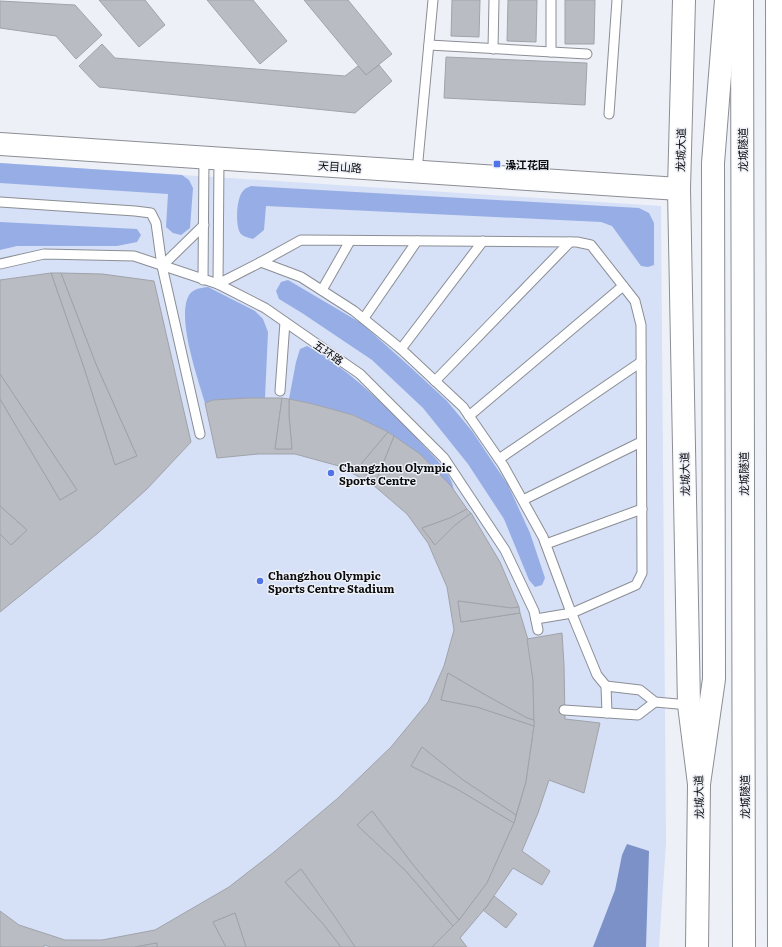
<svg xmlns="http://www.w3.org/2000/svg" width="782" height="947" viewBox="0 0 782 947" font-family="Literata,'Noto Sans SC',serif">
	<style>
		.green { fill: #d6e0f7 }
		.forest { fill: #97ade6 }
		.water { fill: #7c91c8 }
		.building { fill: #b9bcc3; stroke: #a1a3aa }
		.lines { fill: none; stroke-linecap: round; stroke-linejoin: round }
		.service-casing { stroke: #8b8e94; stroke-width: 11 }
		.tertiary-casing { stroke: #8b8e94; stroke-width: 24 }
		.primary-casing { stroke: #8b8e94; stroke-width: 24 }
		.trunk-casing { stroke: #8b8e94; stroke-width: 24 }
		.service { stroke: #fff; stroke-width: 9 }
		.tertiary { stroke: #fff; stroke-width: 22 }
		.primary { stroke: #fff; stroke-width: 22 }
		.trunk { stroke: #fff; stroke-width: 22 }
		.poi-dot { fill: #5074e8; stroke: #edf0f7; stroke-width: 1.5 }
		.labels { text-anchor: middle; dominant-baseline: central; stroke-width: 3; stroke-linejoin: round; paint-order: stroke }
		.street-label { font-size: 11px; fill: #0b0c0e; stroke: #edf0f7 }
		.poi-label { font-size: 11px; font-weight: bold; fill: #0b0c0e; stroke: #edf0f7; text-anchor: start }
	</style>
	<rect width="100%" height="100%" fill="#edf0f7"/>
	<polygon class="green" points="0,163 661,206 666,842 659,947 0,947"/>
	<g class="forest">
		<polygon points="0,163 182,175 189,180 193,188 190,228 181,235 173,233 166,227 168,194 0,183"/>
		<path d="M251 186 639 208 649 213 654 223V265L648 267 641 266 612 226 601 222 266 206 264 230 253 239C250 238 244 237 241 234 235 228 236 198 243 191 245 188 249 187 251 186Z"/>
		<polygon points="0,222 137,229 141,235 137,242 117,246 17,246 0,250"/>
		<polygon points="288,280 361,323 408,365 447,401 472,431 508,485 530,533 545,578 542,585 535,587 529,580 504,519 468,464 423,408 372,360 302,313 279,299 276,291 281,282"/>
		<path d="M208 287 255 311 263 319 268 332 265 398 213 400 205 403C198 379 176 317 189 295 194 288 201 288 208 287Z"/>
		<path d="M307 346C319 352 328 359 338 366 369 389 396 416 422 444 434 457 452 473 454 491L420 454 388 432 353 415 313 404 289 399 296 362 300 349Z"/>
	</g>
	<polygon class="water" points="627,844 649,851 646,947 593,947 615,890 622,855"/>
	<g class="building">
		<polygon points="99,0 145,0 165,25 139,47"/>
		<polygon points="207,0 253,0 287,41 260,64"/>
		<polygon points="304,0 348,0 392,54 366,75"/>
		<polygon points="452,0 480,0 479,37 451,36"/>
		<polygon points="508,0 537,0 536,42 507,41"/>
		<polygon points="565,0 595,0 594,44 565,44"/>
		<polygon points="0,1 75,5 102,35 76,59 56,36 0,28"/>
		<polygon points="102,44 115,58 345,76 358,66 366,75 379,65 392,81 355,113 99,87 79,66"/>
		<polygon points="446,57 587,63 585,105 444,98"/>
		<polygon points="51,273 61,273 96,364 137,456 115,465 84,368"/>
		<polygon points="51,273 84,368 115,465 137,456 96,364 61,273 102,274 154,281 191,442 147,489 98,533 0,612 0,534 11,545 27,530 0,506 0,399 60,500 77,490 0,374 0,280"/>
		<polygon points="0,374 77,490 60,500 0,399"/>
		<polygon points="248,398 282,398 275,449 292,449 289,416 289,399 313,404 353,415 388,432 357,469 376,481 394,436 420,454 451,486 467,509 450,518 422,528 435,545 455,525 471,513 500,562 519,607 511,608 458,601 461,622 520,613 529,643 533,680 534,720 527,718 482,693 448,673 441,700 477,707 534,726 526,782 516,815 463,780 422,747 411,766 457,789 514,823 504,845 487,883 459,920 414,866 372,811 357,825 406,871 453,926 432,947 355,947 301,869 285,882 324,925 341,947 246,947 235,913 213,922 226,947 157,947 157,943 135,947 51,947 44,945 44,947 0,947 0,911 19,925 65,940 102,940 155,930 229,887 274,852 338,798 391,747 428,702 444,666 454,630 447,587 428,543 407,514 372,484 339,466 295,454 258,454 217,458 205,403 213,400"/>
		<polygon points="282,398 289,399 289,416 292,449 275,449"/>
		<polygon points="388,432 394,436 376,481 357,469"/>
		<polygon points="0,506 27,530 11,545 0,534"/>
		<polygon points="467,509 471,513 455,525 435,545 422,528 450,518"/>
		<polygon points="458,601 511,608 519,607 520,613 461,622"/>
		<polygon points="562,633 564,665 565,719 600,723 584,793 549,780 538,813 522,851 550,871 542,885 513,868 487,906 460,938 467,947 432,947 459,920 487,883 514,823 526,782 534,726 533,680 527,639"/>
		<polygon points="448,673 482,693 527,718 534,720 534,726 477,707 441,700"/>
		<polygon points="422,747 463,780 516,815 514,823 457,789 411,766"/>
		<polygon points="372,811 414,866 459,920 453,926 406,871 357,825"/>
		<polygon points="301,869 335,917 355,947 341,947 324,925 285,882"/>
		<polygon points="494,896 517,914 506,928 483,910 486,908"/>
		<polygon points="235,913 246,947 226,947 213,922"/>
		<polygon points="157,943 157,947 135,947"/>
	</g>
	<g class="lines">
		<g class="service-casing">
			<g id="service">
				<polyline points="429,45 587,54"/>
				<polyline points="493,49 494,0"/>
				<polyline points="551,52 551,0"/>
				<polyline points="609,114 617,0"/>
				<polyline points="219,158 218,284 261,262 301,277 354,311 401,349 463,407 503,465 543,537 569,607 597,675 606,686 607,713"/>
				<polyline points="417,171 433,0"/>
				<polyline points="0,202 135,211 151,213 156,223 162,266 200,434"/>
				<polyline points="261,262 301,240 577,242 591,245 635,301 641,325 642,573 636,585 572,613 536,619"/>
				<polyline points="0,264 44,254 134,256 218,284 265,308 360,374 444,458 505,550 534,611 538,630"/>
				<polyline points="162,266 204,225"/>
				<polyline points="203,280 204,157"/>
				<polyline points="322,290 350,241"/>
				<polyline points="364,318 417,241"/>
				<polyline points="401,349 483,241"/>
				<polyline points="435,381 570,242"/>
				<polyline points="280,391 285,322"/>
				<polyline points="469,416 623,286"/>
				<polyline points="499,459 641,362"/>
				<polyline points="523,500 641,442"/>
				<polyline points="546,544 642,509"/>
				<polyline points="606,686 640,690 655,702 689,705"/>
				<polyline points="564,710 638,715 655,702"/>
			</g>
		</g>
		<g class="tertiary-casing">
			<polyline id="tertiary" points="0,144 679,189"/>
		</g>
		<g class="primary-casing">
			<polyline id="primary" points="684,0 679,189 689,705 699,784 697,947"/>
		</g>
		<g class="trunk-casing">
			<g id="trunk">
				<polyline points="742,0 744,947"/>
				<polyline points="777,0 779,947"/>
				<polyline points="699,784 714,679 713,163 726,0"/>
			</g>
		</g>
		<use href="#service" class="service"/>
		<use href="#tertiary" class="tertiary"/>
		<use href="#primary" class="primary"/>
		<use href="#trunk" class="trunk"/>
	</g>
	<g class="poi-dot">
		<rect x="493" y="160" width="8" height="8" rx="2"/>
		<circle cx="331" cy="473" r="4"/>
		<circle cx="260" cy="581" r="4"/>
	</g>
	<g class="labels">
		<g class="street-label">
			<text transform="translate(680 150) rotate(-89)">龙城大道</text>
			<text transform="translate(742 150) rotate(-90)">龙城隧道</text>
			<text transform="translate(340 166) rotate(4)">天目山路</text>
			<text transform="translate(329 352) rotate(35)">五环路</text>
			<text transform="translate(684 474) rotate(-91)">龙城大道</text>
			<text transform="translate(743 474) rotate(-90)">龙城隧道</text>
			<text transform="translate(698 797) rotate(-91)">龙城大道</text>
			<text transform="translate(744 797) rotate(-90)">龙城隧道</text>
		</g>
		<g class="poi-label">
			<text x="505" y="164">澡江花园</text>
			<text x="339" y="467">Changzhou Olympic<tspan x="339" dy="13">Sports Centre</tspan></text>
			<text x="268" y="575">Changzhou Olympic<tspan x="268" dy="13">Sports Centre Stadium</tspan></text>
		</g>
	</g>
</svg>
